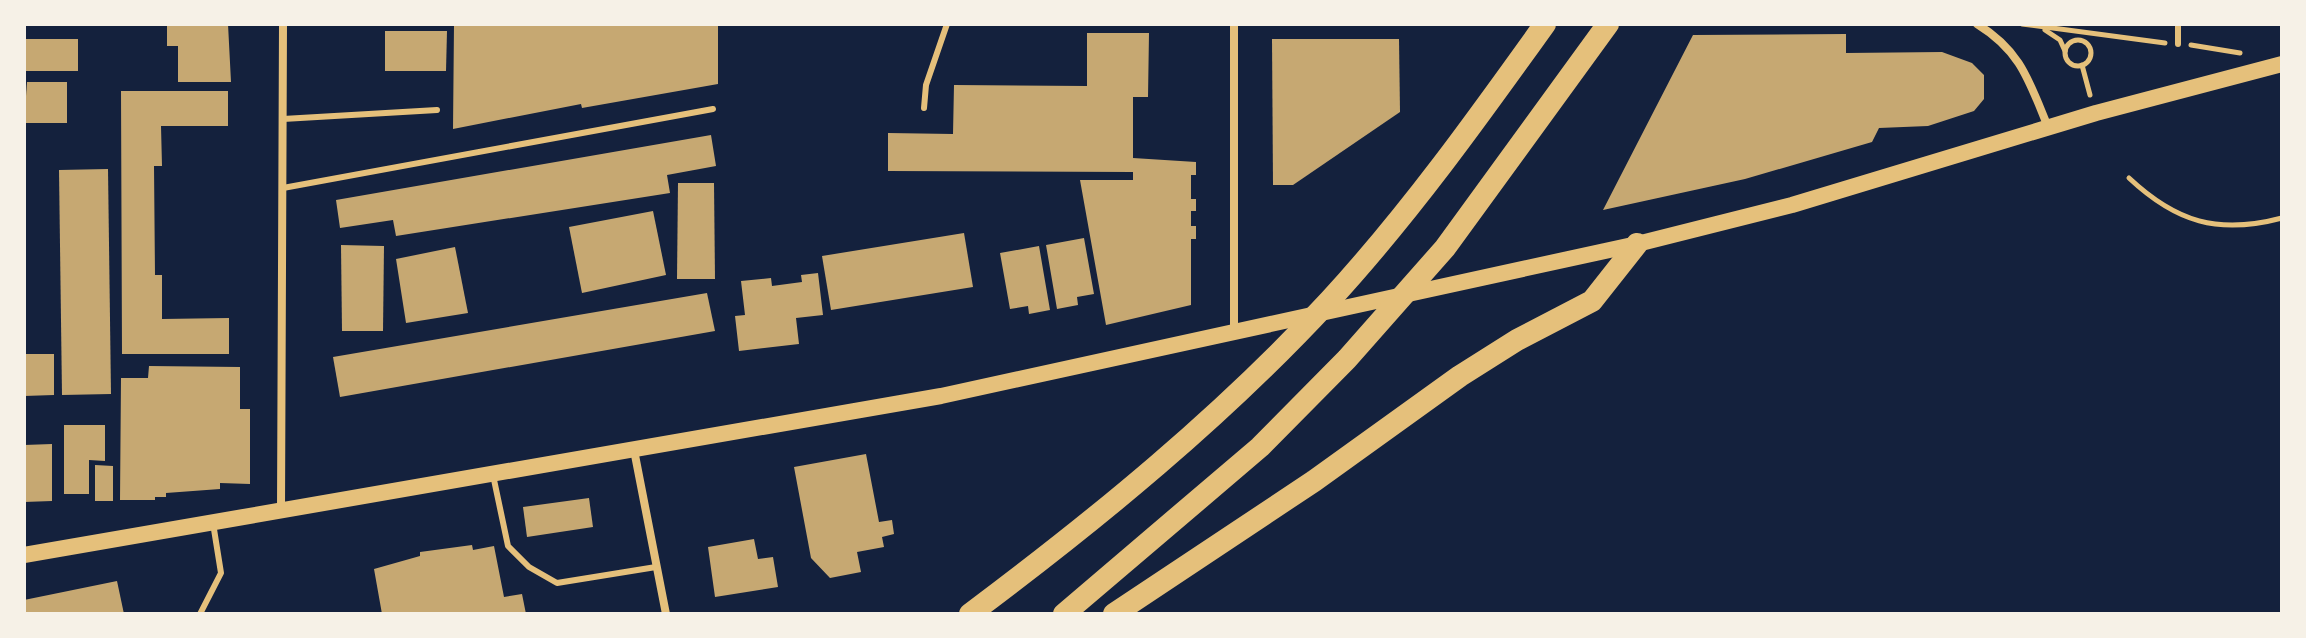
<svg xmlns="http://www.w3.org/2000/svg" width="2306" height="638" viewBox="0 0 2306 638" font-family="Ubuntu,sans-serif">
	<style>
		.building { fill: #c6a872 }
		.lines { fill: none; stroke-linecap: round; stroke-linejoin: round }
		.path { stroke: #e5c07b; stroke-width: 5 }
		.service { stroke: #e5c07b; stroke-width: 6 }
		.minor { stroke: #e5c07b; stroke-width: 8 }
		.secondary { stroke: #e5c07b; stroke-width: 16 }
		.trunk { stroke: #e5c07b; stroke-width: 22 }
	</style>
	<rect width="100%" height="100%" fill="#14213d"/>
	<g class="building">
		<polygon points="167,24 228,24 231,82 178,82 178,46 167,46"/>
		<polygon points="454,24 718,24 718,84 582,108 581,104 453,129"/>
		<polygon points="385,31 447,31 446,71 385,71"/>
		<polygon points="1087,33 1149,33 1148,97 1133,97 1133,158 1196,162 1196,175 1191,175 1191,199 1196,199 1196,211 1191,211 1191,226 1196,226 1196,239 1191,239 1191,305 1106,325 1080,180 1133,180 1133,172 888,171 888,133 953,134 954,85 1087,86"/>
		<polygon points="1846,34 1846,53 1942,52 1972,63 1984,75 1984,99 1974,111 1928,126 1879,128 1872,142 1745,179 1603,210 1693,35"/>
		<polygon points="26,39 78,39 78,71 24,71"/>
		<polygon points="1272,39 1399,39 1400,112 1293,185 1273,185"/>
		<polygon points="27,82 67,82 67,123 24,123"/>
		<polygon points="121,91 228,91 228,126 161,126 162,166 154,166 155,275 162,275 162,319 229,318 229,354 122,354"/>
		<polygon points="711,135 716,166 667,175 670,193 396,236 393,220 340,228 336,200"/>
		<polygon points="108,169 111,394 62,395 59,170"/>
		<polygon points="678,183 714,183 715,279 677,279"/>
		<polygon points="653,211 666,275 582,293 569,227"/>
		<polygon points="964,233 973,287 831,310 822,256"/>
		<polygon points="1084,238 1094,294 1077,297 1078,305 1057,309 1046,245"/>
		<polygon points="341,245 384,246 383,331 342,331"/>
		<polygon points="1039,246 1050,310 1029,314 1028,306 1010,309 1000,253"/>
		<polygon points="455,247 468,313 406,323 396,259"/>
		<polygon points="818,273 823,315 796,318 799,344 739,351 735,316 745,315 741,281 771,278 772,286 802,282 801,275"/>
		<polygon points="707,293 715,331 340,397 333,357"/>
		<polygon points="24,354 54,354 54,395 24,396"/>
		<polygon points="149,366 240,367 240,409 250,409 250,484 220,483 220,489 166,493 166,497 155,497 155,500 120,500 121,378 148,378"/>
		<polygon points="64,425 105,425 105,461 89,460 89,494 64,494"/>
		<polygon points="52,444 52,501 24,502 24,445"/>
		<polygon points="866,454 879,522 892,520 894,534 882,537 884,547 857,552 861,572 830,578 811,558 794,467"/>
		<polygon points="95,465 113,466 113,501 95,501"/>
		<polygon points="589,498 593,527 527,537 523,507"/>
		<polygon points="754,539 758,559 773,557 778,587 715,597 708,547"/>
		<polygon points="472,545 473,550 494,546 504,597 522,594 526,614 382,614 374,569 420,556 420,552"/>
		<polygon points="117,581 124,614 24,614 24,600"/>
	</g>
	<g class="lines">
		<g class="path">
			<polyline points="2022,24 2165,43"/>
			<polyline points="2045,30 2060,40 2065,51"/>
			<circle cx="2078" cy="53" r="13"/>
			<polyline points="2191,45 2240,53"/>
			<polyline points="2082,65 2090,95"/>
			<path d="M2129 178C2176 222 2218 235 2282 218"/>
		</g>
		<g class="service">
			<polyline points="2178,44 2178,24"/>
			<polyline points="924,108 926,85 947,24"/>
			<polyline points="283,119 437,110"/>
			<polyline points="283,188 713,109"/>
			<polyline points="493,475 508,546 529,567 557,583 656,567"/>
			<polyline points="200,614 221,573 213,523"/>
		</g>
		<g class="minor">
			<polyline points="1234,24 1234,330"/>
			<path d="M1977 24C2021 51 2029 81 2048 127"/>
			<polyline points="634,450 666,614"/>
			<polyline points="281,511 283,24"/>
		</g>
		<polyline class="secondary" points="24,555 941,396 1637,244 1792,205 2096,113 2282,64"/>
		<g class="trunk">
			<path d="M970 614C1097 519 1222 417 1330 300 1409 214 1477 119 1545 24"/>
			<polyline points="1064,614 1260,447 1347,359 1445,248 1608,24"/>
			<polyline points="1114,614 1314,481 1460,376 1517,340 1592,301 1637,244"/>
		</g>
	</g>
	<rect width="2306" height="638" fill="none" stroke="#f6f1e7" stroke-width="52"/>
</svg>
